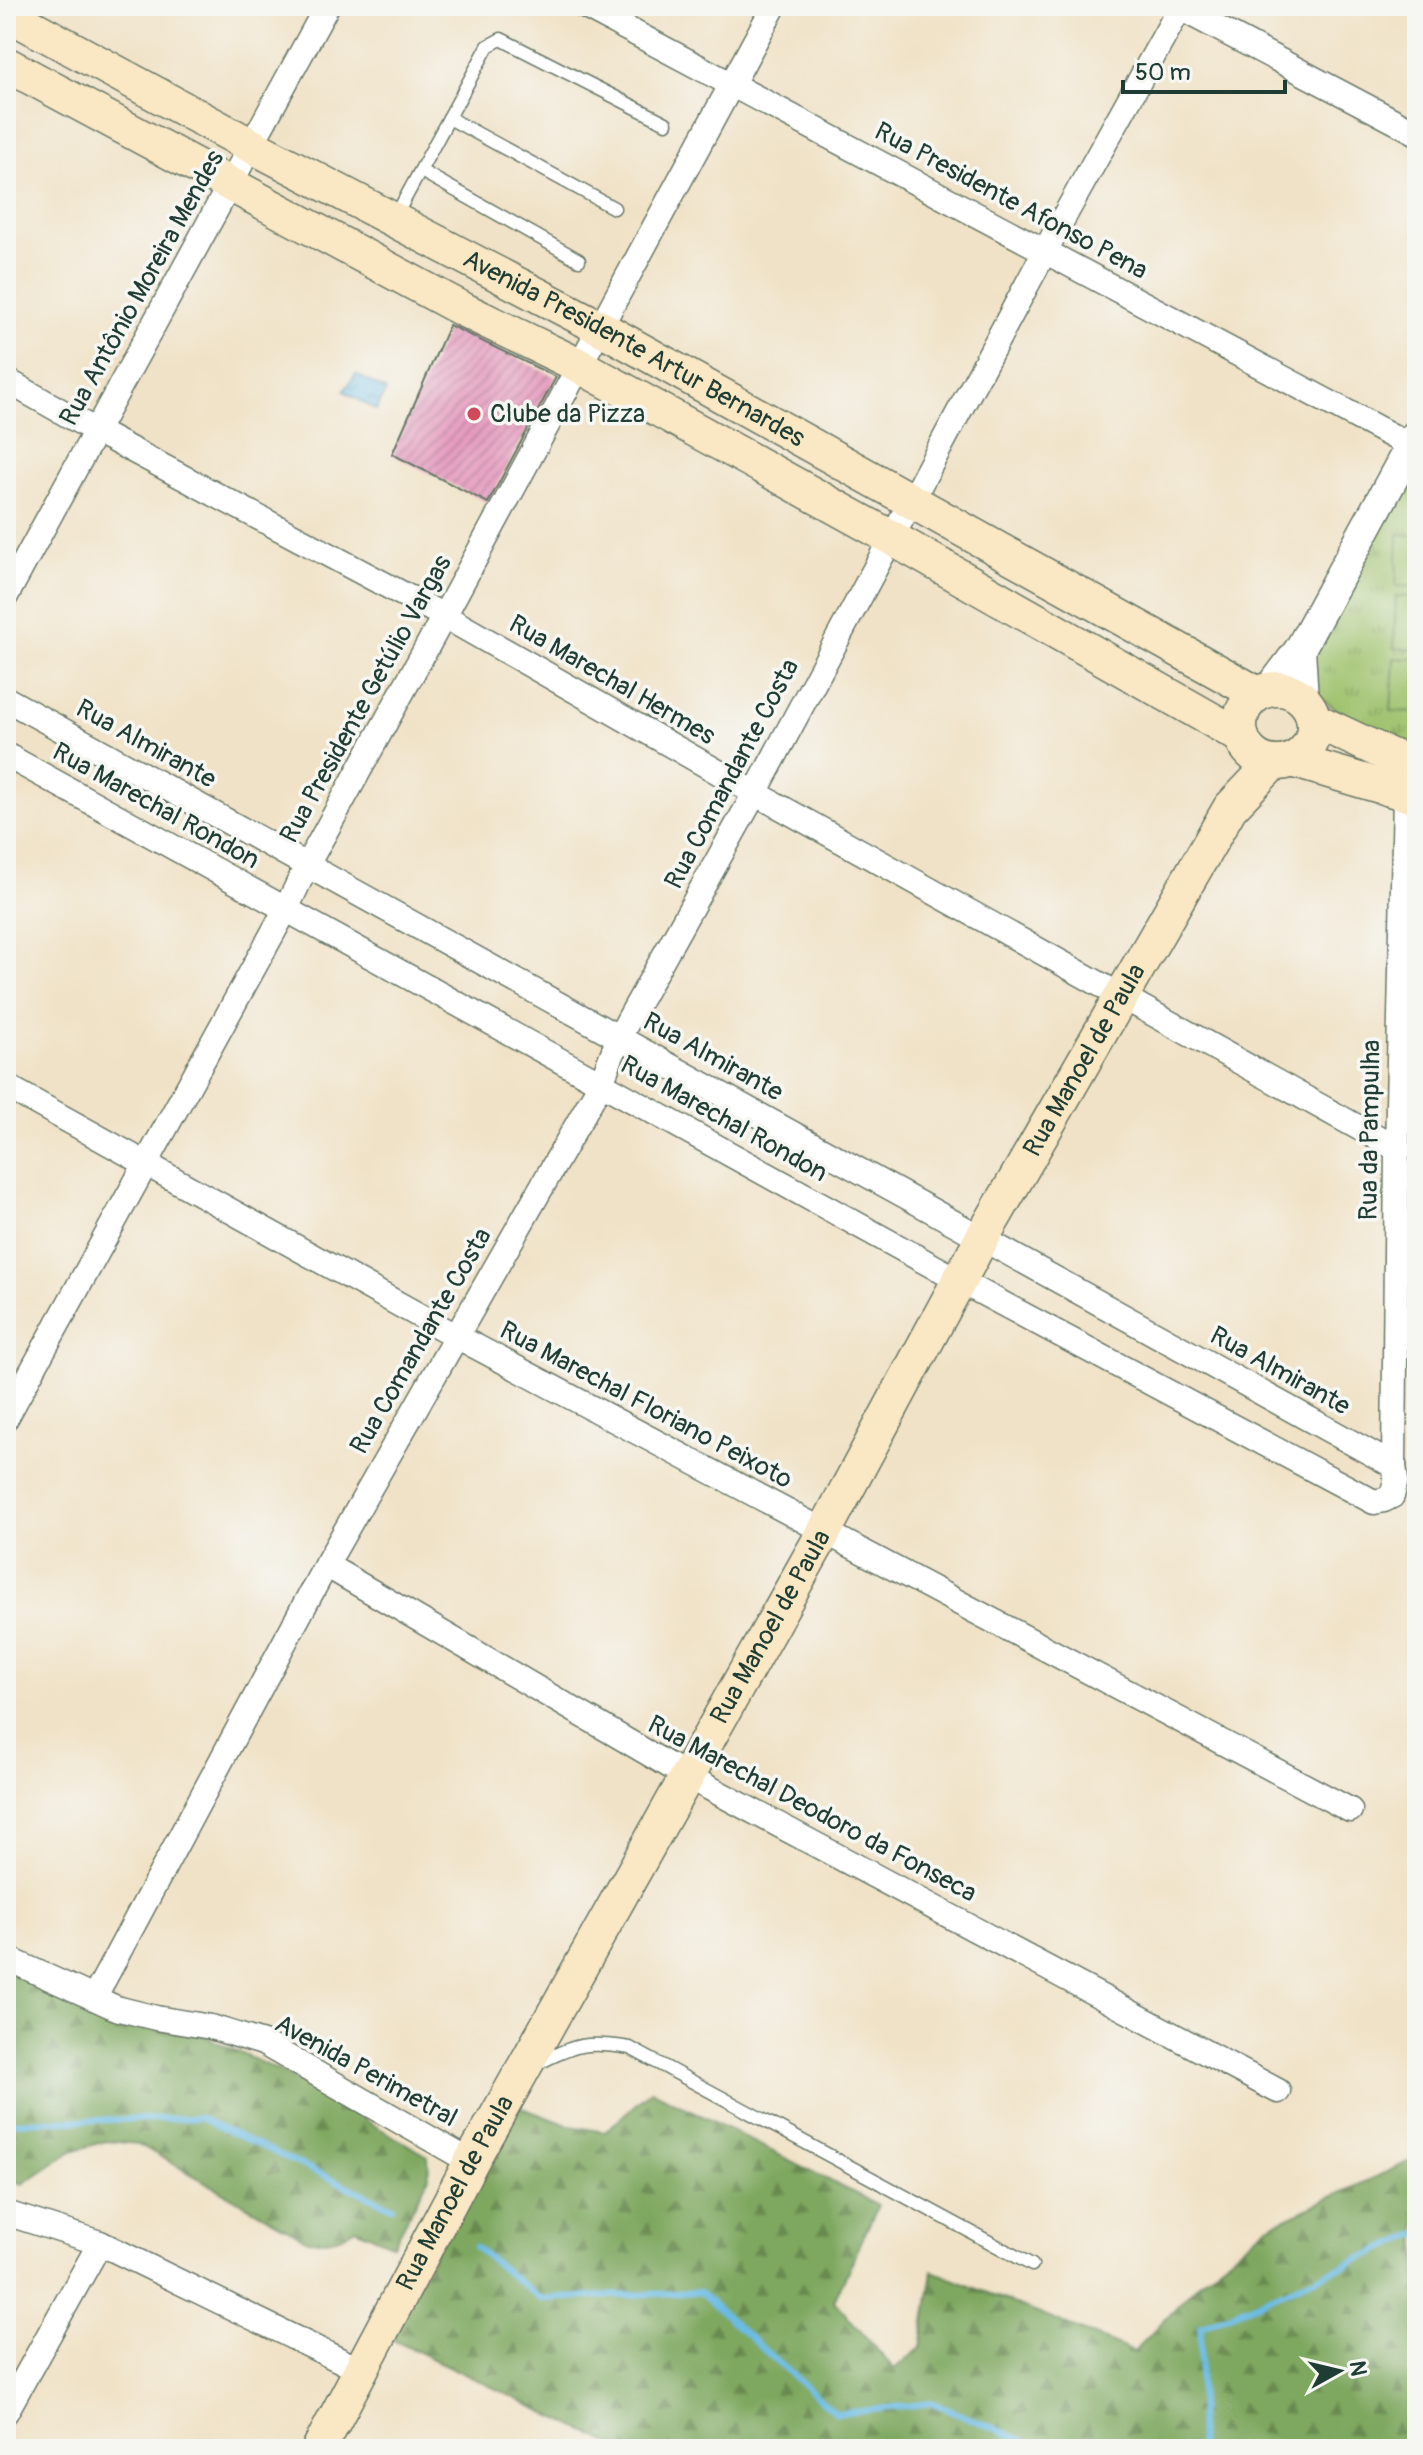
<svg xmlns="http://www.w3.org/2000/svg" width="1423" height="2455" viewBox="0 0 1423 2455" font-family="Pangolin,sans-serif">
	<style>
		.forest { fill: url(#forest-firs); stroke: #4e724a; stroke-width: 2 }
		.park { fill: url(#park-tufts); stroke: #5e7f50; stroke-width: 2 }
		.pitch { fill: #9dc16b; stroke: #5e7f50; stroke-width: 2 }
		.water { fill: url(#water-ripples); stroke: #447c8d; stroke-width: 2 }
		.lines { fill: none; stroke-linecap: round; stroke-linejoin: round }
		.stream { stroke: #6abce6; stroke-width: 6 }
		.building { fill: url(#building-hatch) }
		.service-casing { stroke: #687767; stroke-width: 15 }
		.minor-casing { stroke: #687767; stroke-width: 27 }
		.tertiary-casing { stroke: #687767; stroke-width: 33 }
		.secondary-casing { stroke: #687767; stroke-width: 37 }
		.service { stroke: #fff; stroke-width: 12 }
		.minor { stroke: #fff; stroke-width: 24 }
		.tertiary { stroke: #fff; stroke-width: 30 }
		.secondary { stroke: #fae7c3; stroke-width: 34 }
		.poi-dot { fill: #d1495b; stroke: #f6f6f2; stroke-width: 3 }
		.labels { text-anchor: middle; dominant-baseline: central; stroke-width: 7; stroke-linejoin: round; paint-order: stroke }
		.street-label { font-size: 26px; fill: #1f3d34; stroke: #f6f6f2 }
		.poi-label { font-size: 26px; fill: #1f3d34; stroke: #f6f6f2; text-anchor: start }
	</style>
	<defs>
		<pattern id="forest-firs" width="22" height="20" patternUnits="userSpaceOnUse" patternTransform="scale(2)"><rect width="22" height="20" fill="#7ea75f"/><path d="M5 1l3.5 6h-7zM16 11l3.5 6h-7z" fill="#67894f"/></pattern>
		<pattern id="park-tufts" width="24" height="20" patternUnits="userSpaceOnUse" patternTransform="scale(2)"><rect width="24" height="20" fill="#9dc16b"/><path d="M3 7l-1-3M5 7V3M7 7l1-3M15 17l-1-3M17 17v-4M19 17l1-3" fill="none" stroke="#7f9e59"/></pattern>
		<pattern id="water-ripples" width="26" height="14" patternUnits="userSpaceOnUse" patternTransform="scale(2)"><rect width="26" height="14" fill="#6abce6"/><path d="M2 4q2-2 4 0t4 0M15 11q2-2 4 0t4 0" fill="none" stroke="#579abb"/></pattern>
		<pattern id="building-hatch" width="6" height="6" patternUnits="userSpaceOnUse" patternTransform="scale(2)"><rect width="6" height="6" fill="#e493ba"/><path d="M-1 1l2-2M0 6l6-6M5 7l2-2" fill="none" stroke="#b87998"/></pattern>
	</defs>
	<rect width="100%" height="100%" fill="#f6f6f2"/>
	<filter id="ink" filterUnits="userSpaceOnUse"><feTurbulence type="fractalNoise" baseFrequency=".0125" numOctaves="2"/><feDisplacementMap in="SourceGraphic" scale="16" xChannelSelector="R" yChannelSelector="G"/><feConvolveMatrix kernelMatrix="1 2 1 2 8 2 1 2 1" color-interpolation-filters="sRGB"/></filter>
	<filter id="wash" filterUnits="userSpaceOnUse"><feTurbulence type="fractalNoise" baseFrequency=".006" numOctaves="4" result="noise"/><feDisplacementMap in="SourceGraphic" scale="32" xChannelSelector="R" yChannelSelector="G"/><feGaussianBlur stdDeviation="1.8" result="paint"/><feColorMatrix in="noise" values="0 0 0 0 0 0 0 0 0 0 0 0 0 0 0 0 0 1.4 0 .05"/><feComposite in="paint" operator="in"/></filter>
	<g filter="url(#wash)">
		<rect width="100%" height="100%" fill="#f0e2c6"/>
		<g class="forest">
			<path d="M6 1966 198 2033 281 2072 428 2156 429 2177 393 2245 356 2228C339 2240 328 2241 308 2240L138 2144 106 2141 72 2151 22 2184 6 2177Z"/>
			<polygon points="651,2090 878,2205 834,2301 894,2369 921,2348 933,2271 1134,2352 1199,2283 1266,2227 1417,2158 1417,2449 622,2449 389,2338 514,2105 571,2126 605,2132"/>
		</g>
		<path class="park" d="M1417 453V744C1380 735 1332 713 1306 684 1301 678 1298 668 1294 661Z"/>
		<g class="pitch">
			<polygon points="1398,534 1417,535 1417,587 1396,586"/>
			<polygon points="1396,596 1417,597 1417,650 1394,648"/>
			<polygon points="1394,658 1417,659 1417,712 1391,711"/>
		</g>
		<polygon class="water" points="356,374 386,391 376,410 344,391"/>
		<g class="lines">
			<g class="stream">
				<polyline points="6,2122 200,2118 392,2207"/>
				<polyline points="475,2247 540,2299 699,2292 836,2414 933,2403 1043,2449"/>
				<polyline points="1199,2449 1201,2327 1417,2234"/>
			</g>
		</g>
		<g id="blocks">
			<polygon class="building" points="449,325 556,377 488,503 392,454"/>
		</g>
	</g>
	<g filter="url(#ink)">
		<use href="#blocks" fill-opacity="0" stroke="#687767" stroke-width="2"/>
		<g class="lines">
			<g class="service-casing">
				<g id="service">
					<polyline points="449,118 614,208"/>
					<polyline points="421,171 579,260"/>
					<polyline points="394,219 488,46 501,39 666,123"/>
					<polyline points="1397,1149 1417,1151"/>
					<path d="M537 2064C576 2044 586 2041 630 2048L1032 2265"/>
				</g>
			</g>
			<g class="minor-casing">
				<g id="minor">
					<polyline points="584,6 1411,446"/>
					<polyline points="1176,6 1417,133"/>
					<polyline points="6,380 96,431 444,616 755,793 1397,1149"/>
					<polyline points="6,596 327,6"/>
					<polyline points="6,699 1394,1466"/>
					<polyline points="6,755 960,1281 1374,1502 1384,1500 1392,1496 1396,1480 1394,1466 1397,1149 1405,796"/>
					<polyline points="6,1086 456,1336 1350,1810"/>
					<polyline points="6,1418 286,909 307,865 444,616 774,6"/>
					<polyline points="326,1565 687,1776 1278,2091"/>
					<polyline points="6,1958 116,2008 156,2018 211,2027 263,2043 471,2162"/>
					<polyline points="94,1998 326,1565 601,1083 619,1037 755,793 1045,251 1181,6"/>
					<polyline points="6,2213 100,2243"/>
					<polyline points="6,2412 100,2243 360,2370"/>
				</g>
			</g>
			<g class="tertiary-casing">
				<g id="tertiary">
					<polyline points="1300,649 1303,699"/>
					<polyline points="1270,689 1300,649 1417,434"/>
				</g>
			</g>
			<g class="secondary-casing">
				<g id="secondary">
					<path id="s1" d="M6 13 252 146 599 327 1258 694"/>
					<polyline points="6,64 466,311 580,366 890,537 1242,737"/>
					<circle cx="1277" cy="726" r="37"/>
					<polyline points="1314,720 1393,757 1417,763"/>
					<polyline points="1292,760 1417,797"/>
					<path id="s2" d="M319 2449 471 2162 824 1532 982 1238 1230 808 1273 763"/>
				</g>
			</g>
			<use href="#service" class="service"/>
			<use href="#minor" class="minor"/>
			<use href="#tertiary" class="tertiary"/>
			<use href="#secondary" class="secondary"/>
		</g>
	</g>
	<circle class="poi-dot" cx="474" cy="414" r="8"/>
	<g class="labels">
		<g class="street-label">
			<text transform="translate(1011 201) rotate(28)">Rua Presidente Afonso Pena</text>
			<text transform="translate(142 288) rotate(-61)">Rua Antônio Moreira Mendes</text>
			<text stroke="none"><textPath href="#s1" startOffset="712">Avenida Presidente Artur Bernardes</textPath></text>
			<text transform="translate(612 680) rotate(30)">Rua Marechal Hermes</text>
			<text transform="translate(366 699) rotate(-61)">Rua Presidente Getúlio Vargas</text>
			<text transform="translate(146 744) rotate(29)">Rua Almirante</text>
			<text transform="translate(732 774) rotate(-62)">Rua Comandante Costa</text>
			<text transform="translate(156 806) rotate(29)">Rua Marechal Rondon</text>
			<text transform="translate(713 1057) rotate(29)">Rua Almirante</text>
			<text stroke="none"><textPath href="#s2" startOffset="1586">Rua Manoel de Paula</textPath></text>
			<text transform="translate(724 1119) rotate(29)">Rua Marechal Rondon</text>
			<text transform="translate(1370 1130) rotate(-89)">Rua da Pampulha</text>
			<text transform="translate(421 1341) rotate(-60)">Rua Comandante Costa</text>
			<text transform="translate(1280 1371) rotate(29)">Rua Almirante</text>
			<text transform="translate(646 1405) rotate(28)">Rua Marechal Floriano Peixoto</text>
			<text stroke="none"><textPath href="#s2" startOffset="938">Rua Manoel de Paula</textPath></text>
			<text transform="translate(812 1809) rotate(28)">Rua Marechal Deodoro da Fonseca</text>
			<text transform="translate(366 2071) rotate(29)">Avenida Perimetral</text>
			<text stroke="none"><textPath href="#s2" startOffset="290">Rua Manoel de Paula</textPath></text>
		</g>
		<g class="poi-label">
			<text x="490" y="414">Clube da Pizza</text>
		</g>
	</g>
	<rect width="1423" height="2455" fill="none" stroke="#f6f6f2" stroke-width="32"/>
	<g transform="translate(1339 2371) rotate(82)" stroke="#f6f6f2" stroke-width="6" paint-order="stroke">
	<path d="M0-6L14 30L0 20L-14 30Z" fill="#1f3d34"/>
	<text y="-12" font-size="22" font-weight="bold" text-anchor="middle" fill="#1f3d34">N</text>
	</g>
	<path d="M1123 80v12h162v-12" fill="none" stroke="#1f3d34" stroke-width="4"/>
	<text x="1135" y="80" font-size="24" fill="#1f3d34" stroke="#f6f6f2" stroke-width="6" paint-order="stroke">50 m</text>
</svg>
